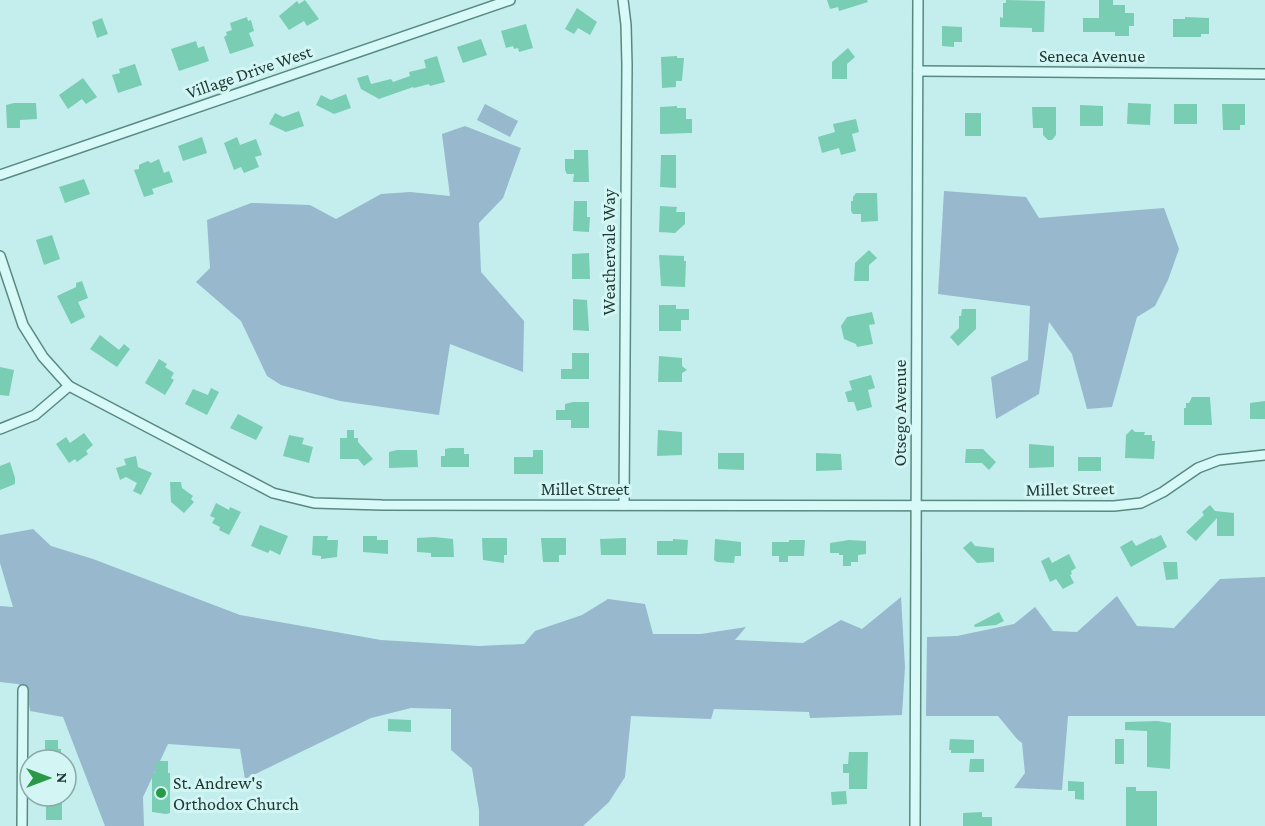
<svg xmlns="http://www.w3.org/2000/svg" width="1265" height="826" viewBox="0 0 1265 826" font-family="'Crimson Pro',serif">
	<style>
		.green { fill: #97b8cd }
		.building { fill: #79cdb2 }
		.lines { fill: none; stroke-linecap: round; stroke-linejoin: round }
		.street-casing { stroke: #5a8980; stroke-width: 12 }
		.street { stroke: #d7f9f8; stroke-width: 9 }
		.poi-dot { fill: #299847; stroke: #d3f6f5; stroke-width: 2 }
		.labels { text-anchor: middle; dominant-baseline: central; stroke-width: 6; stroke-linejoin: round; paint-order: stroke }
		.street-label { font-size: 18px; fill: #1e3932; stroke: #d3f6f5 }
		.poi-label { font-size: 18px; fill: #1e3932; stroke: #d3f6f5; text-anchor: start }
	</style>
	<rect width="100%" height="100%" fill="#c3eeed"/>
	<g class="green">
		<polygon points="485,104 518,121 510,137 477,120"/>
		<polygon points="465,126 521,148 503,198 479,223 481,272 524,321 523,372 450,344 439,415 340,401 281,385 267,376 241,321 196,282 210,268 207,220 251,203 310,205 336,219 381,194 410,192 450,196 442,134"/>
		<polygon points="944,191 1026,197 1039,218 1164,208 1179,249 1168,280 1155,306 1137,317 1112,407 1087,409 1072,354 1049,322 1039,394 996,419 991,377 1028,360 1030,306 938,294"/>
		<polygon points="33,529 51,546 93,559 240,615 381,640 479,646 524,644 535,631 582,615 608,599 645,604 653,634 701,634 746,627 735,640 803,643 841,620 862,629 901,597 905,667 902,715 810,718 809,712 714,709 711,719 631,716 625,777 609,802 583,826 479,826 479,810 472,768 451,750 451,709 411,708 371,718 245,779 240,749 168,744 143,797 144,826 105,826 63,717 30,711 27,689 18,684 0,682 0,606 13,607 0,563 0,535"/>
		<polygon points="1265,577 1265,716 1068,716 1062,790 1014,788 1025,773 1022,743 1017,739 998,716 926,716 927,637 957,636 1014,624 1035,607 1053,631 1077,632 1117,596 1137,626 1174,628 1220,579"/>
	</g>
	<g class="building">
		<polygon points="305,0 319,19 307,26 304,21 289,30 279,16 297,1 299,4"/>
		<polygon points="827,0 867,0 868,2 839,11 838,7 830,9"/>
		<polygon points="1006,0 1045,1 1044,32 1032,32 1032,28 1000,27 1000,17 1003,18 1003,3 1006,3"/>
		<polygon points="1099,0 1113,0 1113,5 1125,5 1125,13 1134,13 1134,26 1129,26 1129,36 1115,36 1115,32 1083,32 1083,18 1099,18"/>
		<polygon points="577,8 597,22 590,35 578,28 574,34 565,29"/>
		<polygon points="247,17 248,21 251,20 254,31 249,33 254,46 230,54 224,37 227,35 226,32 232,30 230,23"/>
		<polygon points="1185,17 1209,18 1209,34 1201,34 1201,37 1173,37 1173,19 1185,19"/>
		<polygon points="102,18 108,34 97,38 92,22"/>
		<polygon points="526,24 533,48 519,52 518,48 514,49 513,46 506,48 501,31"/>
		<polygon points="942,26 962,27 962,42 954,42 954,47 942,46"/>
		<polygon points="481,39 487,55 463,63 457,47"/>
		<polygon points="196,41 198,48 204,46 209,61 179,71 171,49"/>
		<polygon points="848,48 855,57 847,64 847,79 832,79 832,62"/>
		<polygon points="437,56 445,82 430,86 429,84 414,88 413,87 379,99 361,89 357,78 368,75 371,84 391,79 393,82 410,76 409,72 426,68 424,60"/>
		<polygon points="677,56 677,58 684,58 682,81 676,81 676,87 662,88 661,57"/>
		<polygon points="135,64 142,85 118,93 112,75 120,73 119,69"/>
		<polygon points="83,78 97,97 86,104 82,99 68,109 59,95"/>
		<polygon points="346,94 351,108 334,114 316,105 321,95 331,100"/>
		<polygon points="14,103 36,103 37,119 20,120 20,128 7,128 6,105"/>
		<polygon points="1128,103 1151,104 1150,125 1127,124"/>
		<rect x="1174" y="104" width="23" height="20"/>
		<polygon points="1222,104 1245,104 1245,125 1240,125 1240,130 1223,130"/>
		<polygon points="1080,105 1103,106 1103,126 1080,126"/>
		<polygon points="677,106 677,108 686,108 686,119 692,119 692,133 660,134 660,107"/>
		<polygon points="1032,107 1056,107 1056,135 1052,140 1048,140 1043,135 1043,128 1033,128"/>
		<polygon points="299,111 304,126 286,132 269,124 275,113 283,117"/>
		<rect x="965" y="113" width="16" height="23"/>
		<polygon points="856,119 859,132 852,134 856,151 841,155 839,148 822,153 818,137 835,132 833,124"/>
		<polygon points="202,137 207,153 183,161 178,146"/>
		<polygon points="237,137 240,145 256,139 262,155 255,157 259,167 244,173 241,167 234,170 224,143"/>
		<polygon points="574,150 588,150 589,182 573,182 574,174 567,174 565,170 565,159 574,159"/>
		<polygon points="661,155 676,155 676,188 660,187"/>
		<polygon points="159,159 164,173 169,171 173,182 152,189 154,194 144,197 134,170 139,169 139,165 143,163 148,161 151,163"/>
		<polygon points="84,179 90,194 65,203 59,187"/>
		<polygon points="856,193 877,193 878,221 861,222 861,214 853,214 851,211 851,201 853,201 853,197"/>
		<polygon points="574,201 587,201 587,217 590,217 589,232 573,231"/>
		<polygon points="660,206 677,207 676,212 685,212 685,224 675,233 659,232"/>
		<polygon points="52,235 60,259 44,265 36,240"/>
		<polygon points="869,250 877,258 869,265 869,281 854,281 855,263"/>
		<polygon points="589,253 590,279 572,279 572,254"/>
		<polygon points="659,255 684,256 684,261 686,261 685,287 661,286"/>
		<polygon points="82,281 88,298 78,302 85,317 71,324 57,296 76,287 76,283"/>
		<polygon points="573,299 587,300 589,331 573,330"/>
		<polygon points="659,305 676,305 676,309 689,309 689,320 681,320 681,331 659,331"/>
		<polygon points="962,309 976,309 976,329 958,346 950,337 959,328 959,316 961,316"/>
		<polygon points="872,312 875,324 869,325 873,344 857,347 856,344 844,339 841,326 847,317"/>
		<polygon points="100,335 119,350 124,344 130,349 117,367 90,349"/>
		<polygon points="572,353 589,353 589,379 561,379 561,369 572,369"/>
		<polygon points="659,356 682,358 682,366 687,370 682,373 682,382 658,382"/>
		<polygon points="159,359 167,364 165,367 174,373 171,378 174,380 165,395 145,383"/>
		<polygon points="0,367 14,370 9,396 0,395"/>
		<polygon points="871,375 875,388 868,390 872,407 857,411 854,402 848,402 845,392 852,390 849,381"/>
		<polygon points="211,388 219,392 207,415 185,404 193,389 208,395"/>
		<polygon points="1192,397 1210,397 1212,425 1184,425 1184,408 1186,408 1186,403 1189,403"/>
		<polygon points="1265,401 1265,419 1250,419 1250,403"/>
		<polygon points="573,402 589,402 589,428 571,428 571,420 556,420 556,410 565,410 565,404"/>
		<polygon points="238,414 263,427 256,440 230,428"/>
		<polygon points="1132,429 1135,432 1145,432 1144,435 1152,435 1152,441 1155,441 1154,459 1125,458 1126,435"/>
		<polygon points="347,430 354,430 354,438 358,438 358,442 373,459 364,466 358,459 340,459 340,438 347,438"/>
		<polygon points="658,430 682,432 682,455 657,456"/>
		<polygon points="84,433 93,445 86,451 88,454 77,462 75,459 69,463 56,444 66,437 70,443"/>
		<polygon points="289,435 304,438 302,444 313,447 309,463 283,456"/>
		<polygon points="1029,444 1054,446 1054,467 1029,468"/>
		<polygon points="450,448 464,448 464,454 469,454 469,467 441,467 441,456 445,456 445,449"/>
		<polygon points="966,449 983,449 996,462 989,470 982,463 965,463"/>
		<polygon points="397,450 417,450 418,467 389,468 389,452"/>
		<polygon points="533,450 543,450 543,474 514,474 514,457 533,457"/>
		<polygon points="718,453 744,453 744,470 718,469"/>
		<polygon points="816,453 841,454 842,470 816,471"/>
		<polygon points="136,456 138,467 152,473 141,495 133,491 137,483 126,477 120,480 116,468 126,465 124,459"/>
		<rect x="1078" y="457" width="23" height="14"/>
		<polygon points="10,462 15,478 15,484 0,490 0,466"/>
		<polygon points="170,482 181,482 182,488 193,496 191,499 194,502 184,513 171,502"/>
		<polygon points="216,503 229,510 230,507 241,512 229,535 219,530 220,527 212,523 215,518 210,516"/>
		<polygon points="1210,505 1215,511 1234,513 1234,536 1217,536 1217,518 1196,541 1186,532 1204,515 1202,512"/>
		<polygon points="260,525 288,536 280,555 270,550 268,553 251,546"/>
		<polygon points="1161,535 1167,547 1131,567 1120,547 1132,540 1136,546 1152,538 1153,539"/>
		<polygon points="313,536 328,536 327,540 338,540 337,557 321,559 321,556 312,555"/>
		<polygon points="363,536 377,536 377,540 388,540 388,554 363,552"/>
		<polygon points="434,537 453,539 454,557 431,557 431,553 417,552 417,538"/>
		<polygon points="482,538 507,538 507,555 504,555 504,563 483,560"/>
		<polygon points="541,538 566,538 566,555 559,555 559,562 543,562"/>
		<polygon points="626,538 626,555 601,555 600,539"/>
		<polygon points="673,539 688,540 687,555 657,555 657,541 673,541"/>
		<polygon points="715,539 741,542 741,556 735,556 734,563 717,562 714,560"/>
		<polygon points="789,540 805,540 804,556 788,556 788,562 779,562 779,556 772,556 772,542 789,542"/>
		<polygon points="849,540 866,541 866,554 858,555 858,562 851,562 851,566 843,566 843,555 839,555 839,553 830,553 830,543"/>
		<polygon points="971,541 975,546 994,548 994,562 977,563 963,548"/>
		<polygon points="1069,554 1076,568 1071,571 1072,574 1070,575 1074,583 1063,589 1056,579 1050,582 1041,561 1049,557 1052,563"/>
		<polygon points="1163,562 1177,562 1178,579 1166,580"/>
		<polygon points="999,612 1004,621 996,625 975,627 974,625"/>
		<polygon points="388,719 411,720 411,732 388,731"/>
		<polygon points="1157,721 1171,723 1170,769 1147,767 1147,731 1125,730 1125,722"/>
		<polygon points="950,739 974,740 974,753 951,753 951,750 949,750"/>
		<rect x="1115" y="739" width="9" height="25"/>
		<polygon points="45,740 58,740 58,749 61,749 61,760 45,760"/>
		<polygon points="849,752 868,752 867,789 849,789 849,773 843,773 843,764 848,764"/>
		<polygon points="970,759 984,759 984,772 969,772"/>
		<polygon points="155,761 168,761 168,773 170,773 170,813 166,814 152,812 152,773 155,773"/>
		<polygon points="1068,781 1084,782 1084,800 1075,799 1075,791 1068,791"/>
		<polygon points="1126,787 1136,787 1136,791 1157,791 1157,826 1126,826"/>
		<polygon points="846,791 847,804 832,805 831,792"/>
		<rect x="46" y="796" width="16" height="24"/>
		<polygon points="982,812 982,817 992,817 992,826 963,826 963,813"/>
	</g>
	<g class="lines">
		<g class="street-casing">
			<g id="street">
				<polyline points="623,0 626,25 627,65 624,505"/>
				<polyline points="918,71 1265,74"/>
				<polyline points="0,175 510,0"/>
				<polyline points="0,256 23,325 43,357 69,386 273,493 314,503 382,505 1114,506 1141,503 1163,492 1198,468 1219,460 1265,455"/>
				<polyline points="0,429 35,415 69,386"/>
				<polyline points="22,826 23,690"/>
				<polyline points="915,826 918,0"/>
			</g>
		</g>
		<use href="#street" class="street"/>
	</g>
	<circle class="poi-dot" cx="161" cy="793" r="6"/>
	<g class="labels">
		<g class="street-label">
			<text x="1092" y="56">Seneca Avenue</text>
			<text transform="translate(249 72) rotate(-19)">Village Drive West</text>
			<text transform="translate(609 252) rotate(-90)">Weathervale Way</text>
			<text transform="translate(900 413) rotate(-90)">Otsego Avenue</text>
			<text x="585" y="489">Millet Street</text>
			<text transform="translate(1070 489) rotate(-1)">Millet Street</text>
		</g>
		<g class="poi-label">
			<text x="173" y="783">St. Andrew's<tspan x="173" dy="21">Orthodox Church</tspan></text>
		</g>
	</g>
	<g transform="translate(48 778) rotate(90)"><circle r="28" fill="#d3f6f5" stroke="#8baaa7" stroke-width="1.5"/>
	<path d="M0-4.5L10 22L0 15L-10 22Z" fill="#299847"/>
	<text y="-9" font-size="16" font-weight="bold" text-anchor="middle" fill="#1e3932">N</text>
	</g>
</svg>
